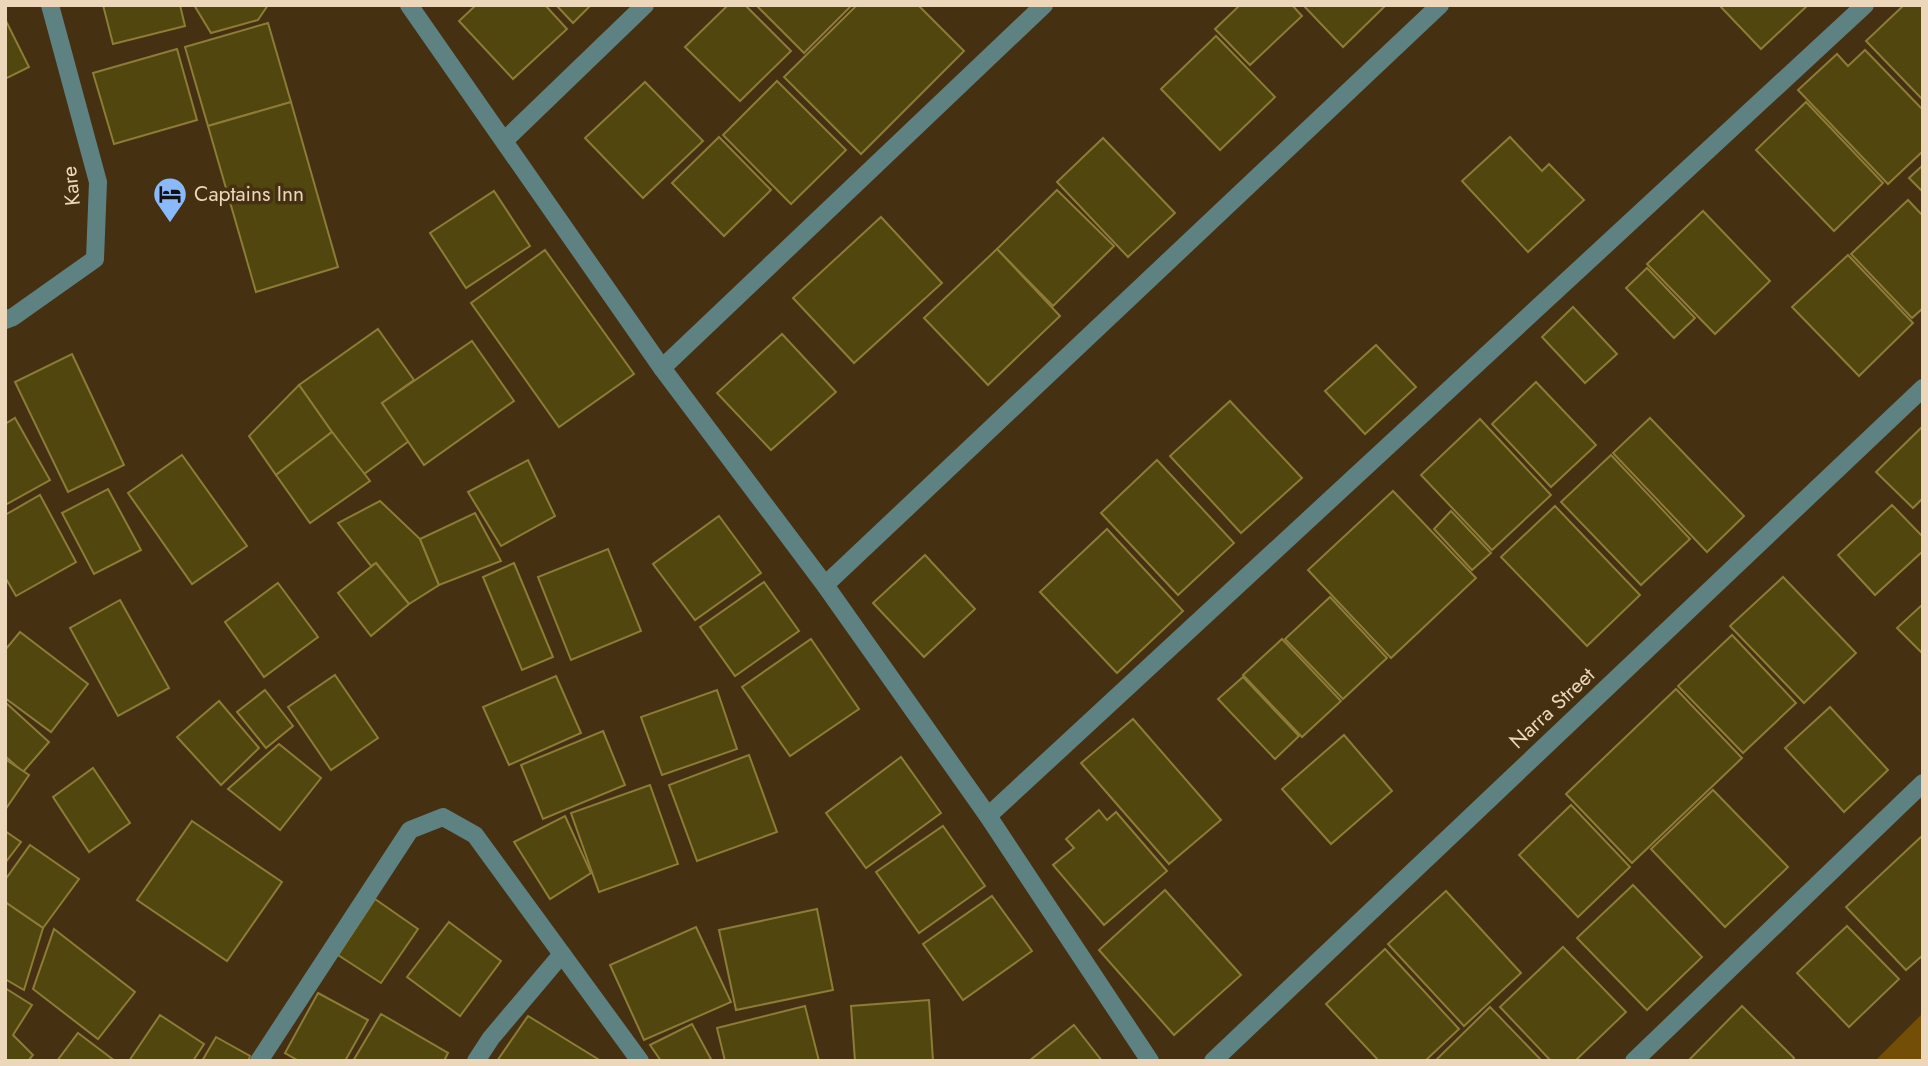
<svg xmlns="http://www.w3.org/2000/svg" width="1928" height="1066" viewBox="0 0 1928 1066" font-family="Jost,sans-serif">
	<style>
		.green { fill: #734e06 }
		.building { fill: #52460f; stroke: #8c7c37; stroke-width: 2 }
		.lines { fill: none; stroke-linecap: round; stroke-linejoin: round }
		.minor { stroke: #5e8282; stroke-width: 18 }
		.labels { text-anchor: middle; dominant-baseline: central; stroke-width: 7; stroke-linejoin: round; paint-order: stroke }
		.street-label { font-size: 21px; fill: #ecd7ba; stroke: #453111 }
		.poi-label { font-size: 21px; fill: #ecd7ba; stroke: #453111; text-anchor: start }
	</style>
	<rect width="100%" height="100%" fill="#453111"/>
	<polygon class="green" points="1923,1013 1923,1061 1875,1061"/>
	<g class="building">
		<polygon points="103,5 180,5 185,26 113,44"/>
		<polygon points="194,5 268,5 258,20 211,33"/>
		<polygon points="476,5 545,5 567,29 513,79 459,21"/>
		<polygon points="556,5 591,5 573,23"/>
		<polygon points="728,5 745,5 791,51 740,101 685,47"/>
		<polygon points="756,5 852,5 804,53"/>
		<polygon points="857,5 918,5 964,51 861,154 784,77"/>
		<polygon points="1240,5 1292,5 1302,16 1250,65 1215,29"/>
		<polygon points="1303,5 1386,5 1343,47"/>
		<polygon points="1719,5 1808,5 1761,49"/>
		<polygon points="1904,5 1923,5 1923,100 1866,41"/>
		<polygon points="5,19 29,67 5,79"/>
		<polygon points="268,23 291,102 208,126 185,47"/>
		<polygon points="1216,36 1275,97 1220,150 1161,89"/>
		<polygon points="177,49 197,120 114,144 93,73"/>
		<polygon points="1865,50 1923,110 1923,151 1888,184 1798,90 1837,54 1848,66"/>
		<polygon points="777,81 846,150 791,204 723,135"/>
		<polygon points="645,82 703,141 643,198 585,138"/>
		<polygon points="291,102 338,267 256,292 208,126"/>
		<polygon points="1806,102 1883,183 1834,231 1756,150"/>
		<polygon points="719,137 771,190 724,236 672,183"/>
		<polygon points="1510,137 1542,171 1549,164 1584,200 1528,252 1462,181"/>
		<polygon points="1103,138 1175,213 1128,257 1057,182"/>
		<polygon points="1923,165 1923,192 1909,178"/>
		<polygon points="1057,190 1114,246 1053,306 997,249"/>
		<polygon points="494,191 530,246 466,288 430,233"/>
		<polygon points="1908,200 1923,216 1923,308 1912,318 1851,254"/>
		<polygon points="1703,211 1770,281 1715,334 1647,264"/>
		<polygon points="881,217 942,283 854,363 793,298"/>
		<polygon points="997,249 1060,316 988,385 924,318"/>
		<polygon points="545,250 634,374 559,427 471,303"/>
		<polygon points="1848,255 1913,323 1859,376 1792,307"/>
		<polygon points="1647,268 1695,318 1674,338 1626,288"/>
		<polygon points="1573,307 1617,354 1585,383 1542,337"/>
		<polygon points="378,329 414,380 382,403 409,441 364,474 332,432 299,385"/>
		<polygon points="782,334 836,392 771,450 717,393"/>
		<polygon points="472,341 514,401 424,465 382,403"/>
		<polygon points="1376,345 1416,387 1365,434 1325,391"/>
		<polygon points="72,354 124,465 68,492 15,382"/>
		<polygon points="1536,382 1596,445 1551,487 1492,424"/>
		<polygon points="299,385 332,432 276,475 249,436"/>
		<polygon points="1230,401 1302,478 1241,533 1170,456"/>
		<polygon points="15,418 50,480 5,505 5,424"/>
		<polygon points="1650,418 1744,516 1707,552 1613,453"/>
		<polygon points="1480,419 1551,495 1492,550 1421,475"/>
		<polygon points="1923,426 1923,498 1913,508 1876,472"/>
		<polygon points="332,432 370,481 310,523 276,475"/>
		<polygon points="182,455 247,546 192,584 128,493"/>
		<polygon points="1611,455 1690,539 1641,585 1561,502"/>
		<polygon points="528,460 555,516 501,546 468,492"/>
		<polygon points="1157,460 1234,543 1178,595 1101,513"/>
		<polygon points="108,489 141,550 94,574 62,513"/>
		<polygon points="1393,491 1476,578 1391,658 1308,570"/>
		<polygon points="40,495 76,562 16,596 5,577 5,515"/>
		<polygon points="380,501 420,539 439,585 409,604 376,563 371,566 338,523"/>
		<polygon points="1892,505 1923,537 1923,551 1875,595 1838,555"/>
		<polygon points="1555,506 1640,595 1587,646 1501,557"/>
		<polygon points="1451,511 1491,553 1472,570 1434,529"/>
		<polygon points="475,513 501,561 439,585 420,539"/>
		<polygon points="719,516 761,573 695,620 653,564"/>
		<polygon points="1107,529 1183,611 1117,673 1040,592"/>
		<polygon points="608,549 641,631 571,660 538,577"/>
		<polygon points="925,555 975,609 924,657 873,603"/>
		<polygon points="376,563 409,604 371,636 338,593"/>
		<polygon points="514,563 553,657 522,670 483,577"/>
		<polygon points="1783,577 1856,653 1804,703 1730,626"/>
		<polygon points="764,582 799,631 735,676 700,627"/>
		<polygon points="278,583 318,637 264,677 225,622"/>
		<polygon points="1330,597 1387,658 1343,699 1285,639"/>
		<polygon points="120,600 169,688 118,716 70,628"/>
		<polygon points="1923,604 1923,654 1897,628"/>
		<polygon points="20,632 88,684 51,732 5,698 5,650"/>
		<polygon points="1732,635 1796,703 1743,753 1678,686"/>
		<polygon points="811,639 859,709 790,756 742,687"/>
		<polygon points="1282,639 1341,701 1302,737 1243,675"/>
		<polygon points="335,675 378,738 331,770 288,707"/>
		<polygon points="556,676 581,733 509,765 483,707"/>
		<polygon points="1243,677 1299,736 1275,759 1218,699"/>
		<polygon points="1676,689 1742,758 1632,863 1566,794"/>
		<polygon points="265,690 293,726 266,748 237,712"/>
		<polygon points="717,690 737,749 662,775 641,717"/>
		<polygon points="219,701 259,748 221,785 177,737"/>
		<polygon points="5,702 49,742 23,772 5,756"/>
		<polygon points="1830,707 1888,770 1844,812 1785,748"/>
		<polygon points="1133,719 1221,820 1169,864 1081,763"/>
		<polygon points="603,731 625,785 543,819 521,765"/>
		<polygon points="1344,735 1392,791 1331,844 1282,789"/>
		<polygon points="279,744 321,778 280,830 228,789"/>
		<polygon points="749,755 777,832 697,861 669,785"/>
		<polygon points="901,757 941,813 866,868 826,813"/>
		<polygon points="5,759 29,775 5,810"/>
		<polygon points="93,768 130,823 89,852 53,797"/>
		<polygon points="650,785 678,864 599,892 571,813"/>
		<polygon points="1713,790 1788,867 1725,927 1651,849"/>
		<polygon points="1571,805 1630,867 1578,917 1519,855"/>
		<polygon points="1099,810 1107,820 1116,812 1167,871 1104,925 1053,865 1074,848 1066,839"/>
		<polygon points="565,816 591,873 550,899 514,842"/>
		<polygon points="192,821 282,882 227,961 137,900"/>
		<polygon points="943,826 985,886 919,933 876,872"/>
		<polygon points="5,831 21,842 5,863"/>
		<polygon points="1921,837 1923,839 1923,955 1906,970 1846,907"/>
		<polygon points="30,845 79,879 43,928 5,902 5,880"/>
		<polygon points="1633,885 1702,957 1647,1010 1577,938"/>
		<polygon points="1165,890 1241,975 1174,1035 1099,950"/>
		<polygon points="1446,891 1521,973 1464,1026 1388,944"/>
		<polygon points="992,896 1032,951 963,1000 923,944"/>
		<polygon points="375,899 418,929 381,983 338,955"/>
		<polygon points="5,902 43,928 24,990 5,979"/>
		<polygon points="817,909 833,990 736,1010 719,930"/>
		<polygon points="449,922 501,961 460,1016 407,977"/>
		<polygon points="1847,926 1899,979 1849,1027 1797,973"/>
		<polygon points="696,927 731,1002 644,1040 610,965"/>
		<polygon points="54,929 135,992 98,1039 33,989"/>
		<polygon points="1563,947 1626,1012 1575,1061 1551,1061 1500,1007"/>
		<polygon points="1385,949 1459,1029 1425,1061 1379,1061 1326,1004"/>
		<polygon points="5,988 32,1005 13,1035 33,1055 28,1061 5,1061"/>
		<polygon points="318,993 368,1020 345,1061 299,1061 285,1053"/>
		<polygon points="929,1000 933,1061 855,1061 851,1006"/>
		<polygon points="805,1006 819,1061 725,1061 717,1028"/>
		<polygon points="1742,1006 1794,1058 1792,1061 1688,1061"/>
		<polygon points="1490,1007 1542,1061 1435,1061"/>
		<polygon points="381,1014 448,1053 444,1061 353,1061"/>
		<polygon points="160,1015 204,1044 193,1061 129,1061"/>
		<polygon points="528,1016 601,1061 497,1061"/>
		<polygon points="692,1024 712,1061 661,1061 650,1045"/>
		<polygon points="1074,1025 1102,1061 1029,1061"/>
		<polygon points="78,1033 115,1061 57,1061"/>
		<polygon points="216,1037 250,1056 248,1061 202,1061"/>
	</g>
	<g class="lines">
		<g class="minor">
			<polyline points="409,5 662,368 825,585 988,816 1150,1061"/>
			<polyline points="505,140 645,5"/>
			<polyline points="5,320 13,317 95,259 98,182 50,5"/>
			<polyline points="662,368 1044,5"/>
			<polyline points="825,585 1440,5"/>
			<polyline points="988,816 1865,5"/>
			<polyline points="259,1061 410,830 443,817 475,835 640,1061"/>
			<polyline points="476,1061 491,1038 562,954"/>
			<polyline points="1213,1061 1923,388"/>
			<polyline points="1634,1061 1923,783"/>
		</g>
	</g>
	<defs>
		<g id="hotel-pin" transform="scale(1.75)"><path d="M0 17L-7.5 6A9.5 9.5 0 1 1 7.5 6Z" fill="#8abafc" stroke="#453111"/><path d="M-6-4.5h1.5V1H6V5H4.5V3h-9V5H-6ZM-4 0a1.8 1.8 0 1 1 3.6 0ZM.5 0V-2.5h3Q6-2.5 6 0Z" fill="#111"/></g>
	</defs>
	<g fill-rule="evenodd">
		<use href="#hotel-pin" x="170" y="194"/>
	</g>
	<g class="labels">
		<g class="street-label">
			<text transform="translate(71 186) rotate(-96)">Kare</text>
			<text transform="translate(1552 708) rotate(-43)">Narra Street</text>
		</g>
		<g class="poi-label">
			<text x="194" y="194">Captains Inn</text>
		</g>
	</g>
	<rect width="1928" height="1066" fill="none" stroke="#ecd7ba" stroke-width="14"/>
</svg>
